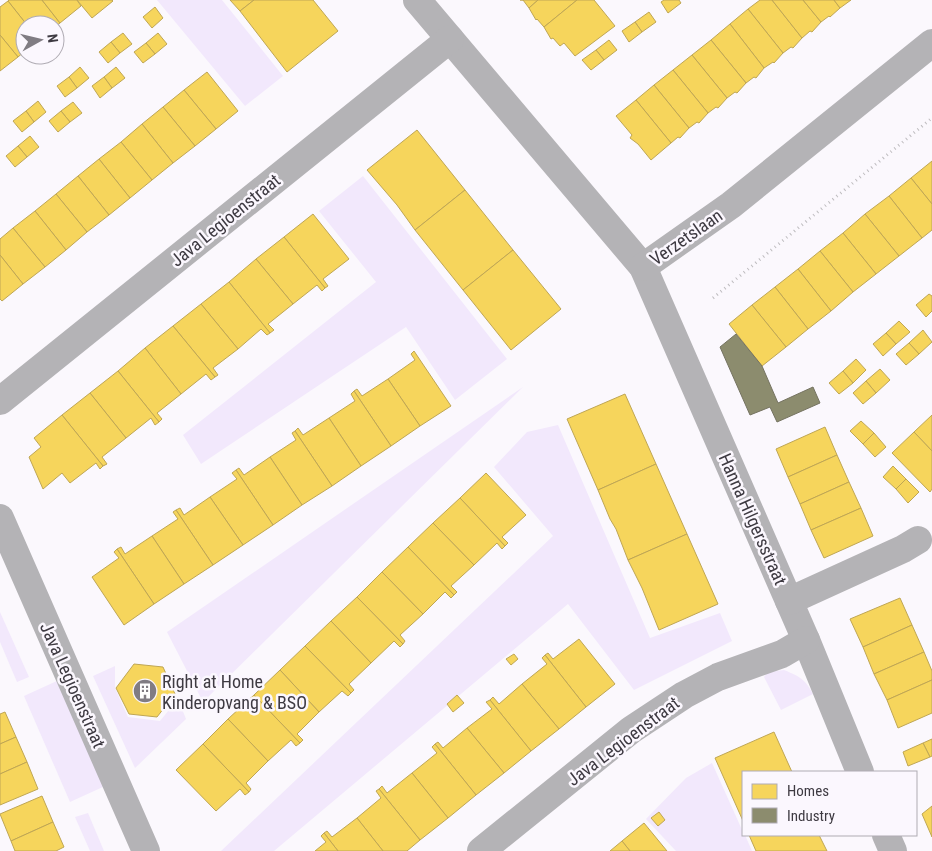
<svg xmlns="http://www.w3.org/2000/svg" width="932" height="851" viewBox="0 0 932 851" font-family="'Roboto Condensed',sans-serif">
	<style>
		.green { fill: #f2e8fc }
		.homes { fill: #f6d55c; stroke: #bfa654 }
		.industry { fill: #8c8c6e; stroke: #757361 }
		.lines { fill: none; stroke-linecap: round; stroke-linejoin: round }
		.path { stroke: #bebcbf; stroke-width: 3; stroke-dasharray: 1 4; stroke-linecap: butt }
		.minor { stroke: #b4b3b6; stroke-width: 28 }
		.labels { text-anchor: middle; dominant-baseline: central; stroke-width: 5; stroke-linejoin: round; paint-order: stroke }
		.street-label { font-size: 18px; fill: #3e3a42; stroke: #fbf7fe }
		.poi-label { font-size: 18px; fill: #3e3a42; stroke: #fbf7fe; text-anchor: start }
	</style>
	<rect width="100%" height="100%" fill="#fbf8fd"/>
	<g class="green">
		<polygon points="157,0 222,0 283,76 245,106"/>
		<polygon points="363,176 507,359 455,400 406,327 201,464 183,435 376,282 319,211"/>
		<polygon points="523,387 203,702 167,632"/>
		<polygon points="558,425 650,638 720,613 732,641 634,690 568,604 274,851 221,851 553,536 494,467 527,432"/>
		<polygon points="0,612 29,677 17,682 0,642"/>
		<polygon points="115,666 115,688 128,717 160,721 178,699 186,719 135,768 93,676"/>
		<path d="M784 670C799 676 805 679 813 694L781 710 764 677 768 672Z"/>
		<polygon points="59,680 105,786 70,802 24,696"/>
		<polygon points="712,763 743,832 743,835 745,835 752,851 676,851 646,819 686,778"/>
		<polygon points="88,813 104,851 90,851 75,817"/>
	</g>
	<g class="homes">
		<polygon points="9,0 42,0 60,23 55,27 55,25 27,25 8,1"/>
		<polygon points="42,0 77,0 81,6 60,23"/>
		<polygon points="77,0 112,0 113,1 92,18"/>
		<polygon points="230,0 254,0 240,11"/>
		<polygon points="254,0 313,0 338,31 287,72 240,11"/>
		<polygon points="520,0 538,0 529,8 523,0"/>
		<polygon points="538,0 577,0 544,27 537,19 536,20 529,8"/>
		<polygon points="577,0 594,0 615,26 575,56 564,43 560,46 553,38 551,39 544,27"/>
		<polygon points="664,0 679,0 681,3 668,13 661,2"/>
		<polygon points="760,0 772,0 802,38 793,48 791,47 783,53 748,9"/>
		<polygon points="772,0 803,0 821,22 812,32 810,31 802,38"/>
		<polygon points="803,0 834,0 840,8 830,17 829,16 821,22"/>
		<polygon points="834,0 851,0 840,8"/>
		<polygon points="8,1 27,25 25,25 25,51 18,57 0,35 0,7"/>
		<polygon points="155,7 163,18 152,28 143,17"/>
		<polygon points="748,9 783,53 774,63 773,62 764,68 730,24"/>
		<polygon points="649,12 656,22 642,32 635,22"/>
		<polygon points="635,22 642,32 629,42 622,31"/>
		<polygon points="730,24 764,68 756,78 754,77 746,83 711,40"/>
		<polygon points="123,33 132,44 120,53 111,42"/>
		<polygon points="158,33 167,44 155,54 146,43"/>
		<polygon points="0,35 18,57 0,71"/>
		<polygon points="609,40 617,50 604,60 596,50"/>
		<polygon points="711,40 746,83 737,93 735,92 727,98 692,55"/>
		<polygon points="111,42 120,53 108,63 99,52"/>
		<polygon points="146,43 155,54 143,63 134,52"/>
		<polygon points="596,50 604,60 591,70 582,60"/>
		<polygon points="692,55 727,98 718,108 716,107 708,113 673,70"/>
		<polygon points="80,67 89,78 77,88 69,77"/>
		<polygon points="116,67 125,78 112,88 104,77"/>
		<polygon points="673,70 708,113 699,123 697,122 689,128 654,85"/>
		<polygon points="207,72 238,111 216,129 184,90"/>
		<polygon points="69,77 77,88 65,97 57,86"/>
		<polygon points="104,77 112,88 100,98 92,86"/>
		<polygon points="654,85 689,128 680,138 678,137 671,143 636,100"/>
		<polygon points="184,90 216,129 195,146 163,107"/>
		<polygon points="636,100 671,143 651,160 638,144 630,138 632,135 616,116"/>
		<polygon points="38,101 46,112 34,122 26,111"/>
		<polygon points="73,102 82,113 70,122 61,111"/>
		<polygon points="163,107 195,146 173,163 142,124"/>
		<polygon points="26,111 34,122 22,132 13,121"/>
		<polygon points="61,111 70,122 58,132 49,121"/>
		<polygon points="142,124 173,163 152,180 121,142"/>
		<polygon points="417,130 465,190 415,230 397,205 367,170"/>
		<polygon points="30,136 39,147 27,157 18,146"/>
		<polygon points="121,142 152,180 130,198 99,159"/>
		<polygon points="18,146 27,157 15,167 6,156"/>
		<polygon points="99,159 130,198 109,215 78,176"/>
		<polygon points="932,161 932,204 911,178"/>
		<polygon points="78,176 109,215 87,232 56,194"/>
		<polygon points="911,178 932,204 932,230 922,238 889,196"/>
		<polygon points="465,190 513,250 463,290 415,230"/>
		<polygon points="56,194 87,232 66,250 35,211"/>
		<polygon points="889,196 922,238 899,256 865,214"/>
		<polygon points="35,211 66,250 45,267 13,228"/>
		<polygon points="313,214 349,259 323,279 328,286 325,288 284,237"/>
		<polygon points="865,214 899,256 876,274 843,233"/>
		<polygon points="13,228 45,267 23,284 0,255 0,239"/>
		<polygon points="843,233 876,274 853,292 820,251"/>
		<polygon points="284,237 325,288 322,291 317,285 293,304 256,259"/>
		<polygon points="513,250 561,309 511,350 463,290"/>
		<polygon points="820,251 853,292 831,311 798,269"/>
		<polygon points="0,255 23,284 2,301 0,299"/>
		<polygon points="256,259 293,304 268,324 274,330 270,333 229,282"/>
		<polygon points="798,269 831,311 808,329 775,287"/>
		<polygon points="229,282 270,333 267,335 261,329 238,349 201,304"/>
		<polygon points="775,287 808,329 786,347 752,305"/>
		<polygon points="929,294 932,296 932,311 926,317 916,305"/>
		<polygon points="201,304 238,349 213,368 218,375 215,377 173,326"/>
		<polygon points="752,305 786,347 762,366 729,324"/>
		<polygon points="899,321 910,332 896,344 886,333"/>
		<polygon points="173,326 215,377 211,380 206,374 181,394 145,348"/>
		<polygon points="923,330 932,342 919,354 909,343"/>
		<polygon points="886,333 896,344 883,356 873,344"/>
		<polygon points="909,343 919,354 906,365 896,354"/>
		<polygon points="145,348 181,394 157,413 162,419 159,422 118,371"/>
		<polygon points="414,351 451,406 420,426 388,379 415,360 411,354"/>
		<polygon points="856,359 866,370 853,383 843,371"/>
		<polygon points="880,369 890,380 876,393 866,381"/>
		<polygon points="118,371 159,422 155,425 151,418 126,438 90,393"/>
		<polygon points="843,371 853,383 839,394 829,383"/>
		<polygon points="388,379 420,426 391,446 354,391 357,389 362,396"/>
		<polygon points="866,381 876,393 863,404 853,393"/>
		<polygon points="354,391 391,446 361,466 329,418 355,401 351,394"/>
		<polygon points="90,393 126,438 102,457 107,464 103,466 62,415"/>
		<polygon points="625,394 656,464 598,490 567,419"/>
		<polygon points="62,415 103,466 100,469 96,463 70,483 62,473 43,489 29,457 41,447 34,438"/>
		<polygon points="932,415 932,451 914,432"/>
		<polygon points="329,418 361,466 332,486 295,431 298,428 303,435"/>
		<polygon points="861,421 874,433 863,444 850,431"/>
		<polygon points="825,427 837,455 788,477 776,449"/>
		<polygon points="295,431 332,486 302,505 270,457 296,440 292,433"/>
		<polygon points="914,432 932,451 932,489 930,492 892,453"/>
		<polygon points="874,433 886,447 875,457 863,444"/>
		<polygon points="837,455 849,482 800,504 788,477"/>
		<polygon points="270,457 302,505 273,525 236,470 239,468 244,475"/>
		<polygon points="656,464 687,534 628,560 616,529 610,519 598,490"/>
		<polygon points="893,466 906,479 896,489 883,477"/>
		<polygon points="236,470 273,525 243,545 210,497 237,479 232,473"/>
		<polygon points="486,473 526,515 502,537 508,543 505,546 460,498"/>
		<polygon points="906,479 919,492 908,503 896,489"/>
		<polygon points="849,482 861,508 811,530 800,504"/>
		<polygon points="210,497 243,545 213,565 176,510 180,508 184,515"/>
		<polygon points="460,498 505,546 502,549 497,543 474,565 433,523"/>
		<polygon points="861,508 873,536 824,558 811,530"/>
		<polygon points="176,510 213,565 184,584 152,536 178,519 173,512"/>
		<polygon points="433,523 474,565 451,586 457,592 454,595 408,547"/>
		<polygon points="687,534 718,604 659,630 642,588 628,560"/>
		<polygon points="152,536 184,584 154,604 117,549 121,547 125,554"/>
		<polygon points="408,547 454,595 451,598 445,592 423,614 382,572"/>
		<polygon points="117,549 154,604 124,625 92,577 119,558 114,552"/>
		<polygon points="382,572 423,614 400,635 405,641 403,644 357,597"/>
		<polygon points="357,597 403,644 400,647 394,641 371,663 331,621"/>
		<polygon points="900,598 912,625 863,647 850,619"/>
		<polygon points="331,621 371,663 349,684 354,690 351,693 305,646"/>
		<polygon points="912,625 924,652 874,674 863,647"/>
		<polygon points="579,639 615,684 586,707 545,655 548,653 553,659"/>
		<polygon points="305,646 351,693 348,696 342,691 319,712 280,670"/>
		<polygon points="924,652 932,671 932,680 887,700 874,674"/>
		<polygon points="514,654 518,659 511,665 506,659"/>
		<polygon points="545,655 586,707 559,729 522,684 547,664 542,658"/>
		<polygon points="134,664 163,667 175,694 157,717 129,714 116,688"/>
		<polygon points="280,670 319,712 297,734 303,740 300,743 254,695"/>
		<polygon points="932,680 932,713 898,728 887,700"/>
		<polygon points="522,684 559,729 531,751 490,700 493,697 499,704"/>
		<polygon points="254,695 300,743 296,746 291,740 268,761 228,719"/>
		<polygon points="457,695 464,703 453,712 447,704"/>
		<polygon points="490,700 531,751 504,773 467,728 492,709 486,702"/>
		<polygon points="5,712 16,737 0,744 0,714"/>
		<polygon points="228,719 268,761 246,783 251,789 249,792 203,744"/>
		<polygon points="467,728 504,773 476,795 435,744 438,742 443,748"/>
		<polygon points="774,732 792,772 743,772 743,821 715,758"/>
		<polygon points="16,737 27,762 0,774 0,744"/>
		<polygon points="932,739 932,756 930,757 923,743"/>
		<polygon points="923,743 930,757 908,766 903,752"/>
		<polygon points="203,744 249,792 245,795 240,789 216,811 176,770"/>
		<polygon points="435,744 476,795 448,818 412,773 437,753 432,747"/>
		<polygon points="27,762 38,789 0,805 0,774"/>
		<polygon points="412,773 448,818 420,840 379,789 382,786 387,793"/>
		<polygon points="379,789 420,840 407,851 383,851 357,818 381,798 376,791"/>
		<polygon points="42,796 53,822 11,841 0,814"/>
		<polygon points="932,806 932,837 922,814"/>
		<polygon points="659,812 665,820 658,826 651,818"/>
		<polygon points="357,818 383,851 338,851 324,833 327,831 332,837"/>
		<polygon points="53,822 64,847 56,851 15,851 11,841"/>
		<polygon points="644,823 667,851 630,851 622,841"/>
		<polygon points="324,833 338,851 315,851 326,842 321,836"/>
		<polygon points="749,835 819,835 827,851 756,851"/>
		<polygon points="622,841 630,851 610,851"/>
	</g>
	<polygon class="industry" points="736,334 762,366 778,403 813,387 820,403 777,422 770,407 750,415 720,347"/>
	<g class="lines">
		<polyline class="path" points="713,298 932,118"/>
		<g class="minor">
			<polyline points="417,0 643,267 806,640 860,772"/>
			<polyline points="643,267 731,205 932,43"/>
			<polyline points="0,401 450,39"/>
			<polyline points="0,518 146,851"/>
			<polyline points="789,601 903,549 918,540"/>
			<polyline points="886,835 893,851"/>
			<polyline points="481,851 631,730 684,695 718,677 782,654 806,640"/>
		</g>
	</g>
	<defs>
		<g id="building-disc" transform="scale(1.25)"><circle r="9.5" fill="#807c83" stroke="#fbf7fe"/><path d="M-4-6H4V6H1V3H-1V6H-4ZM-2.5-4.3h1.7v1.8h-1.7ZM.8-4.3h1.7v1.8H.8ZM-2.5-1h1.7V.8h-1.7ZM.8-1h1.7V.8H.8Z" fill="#fff"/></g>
	</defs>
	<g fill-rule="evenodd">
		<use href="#building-disc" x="145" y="691"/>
	</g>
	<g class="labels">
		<g class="street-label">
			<text transform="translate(225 220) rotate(-39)">Java Legioenstraat</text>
			<text transform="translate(686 237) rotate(-35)">Verzetslaan</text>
			<text transform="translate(753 519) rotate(66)">Hanna Hilgersstraat</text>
			<text transform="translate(73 685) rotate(66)">Java Legioenstraat</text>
			<text transform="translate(623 741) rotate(-37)">Java Legioenstraat</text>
		</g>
		<g class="poi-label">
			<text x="162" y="681">Right at Home<tspan x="162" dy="21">Kinderopvang &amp; BSO</tspan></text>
		</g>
	</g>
	<rect x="742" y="771" width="175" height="65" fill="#fbf7fe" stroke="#afabb3"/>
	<rect x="752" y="784" width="25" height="15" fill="#f6d55c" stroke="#afabb3"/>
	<text x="787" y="796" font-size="15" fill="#3e3a42">Homes</text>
	<rect x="752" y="808" width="25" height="15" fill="#8c8c6e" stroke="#afabb3"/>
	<text x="787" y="821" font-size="15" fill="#3e3a42">Industry</text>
	<g transform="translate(40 40) rotate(82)"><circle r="24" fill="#fbf7fe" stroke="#afabb3"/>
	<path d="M0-4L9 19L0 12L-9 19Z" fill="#807c83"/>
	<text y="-8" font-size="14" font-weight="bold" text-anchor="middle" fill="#3e3a42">N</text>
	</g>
</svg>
